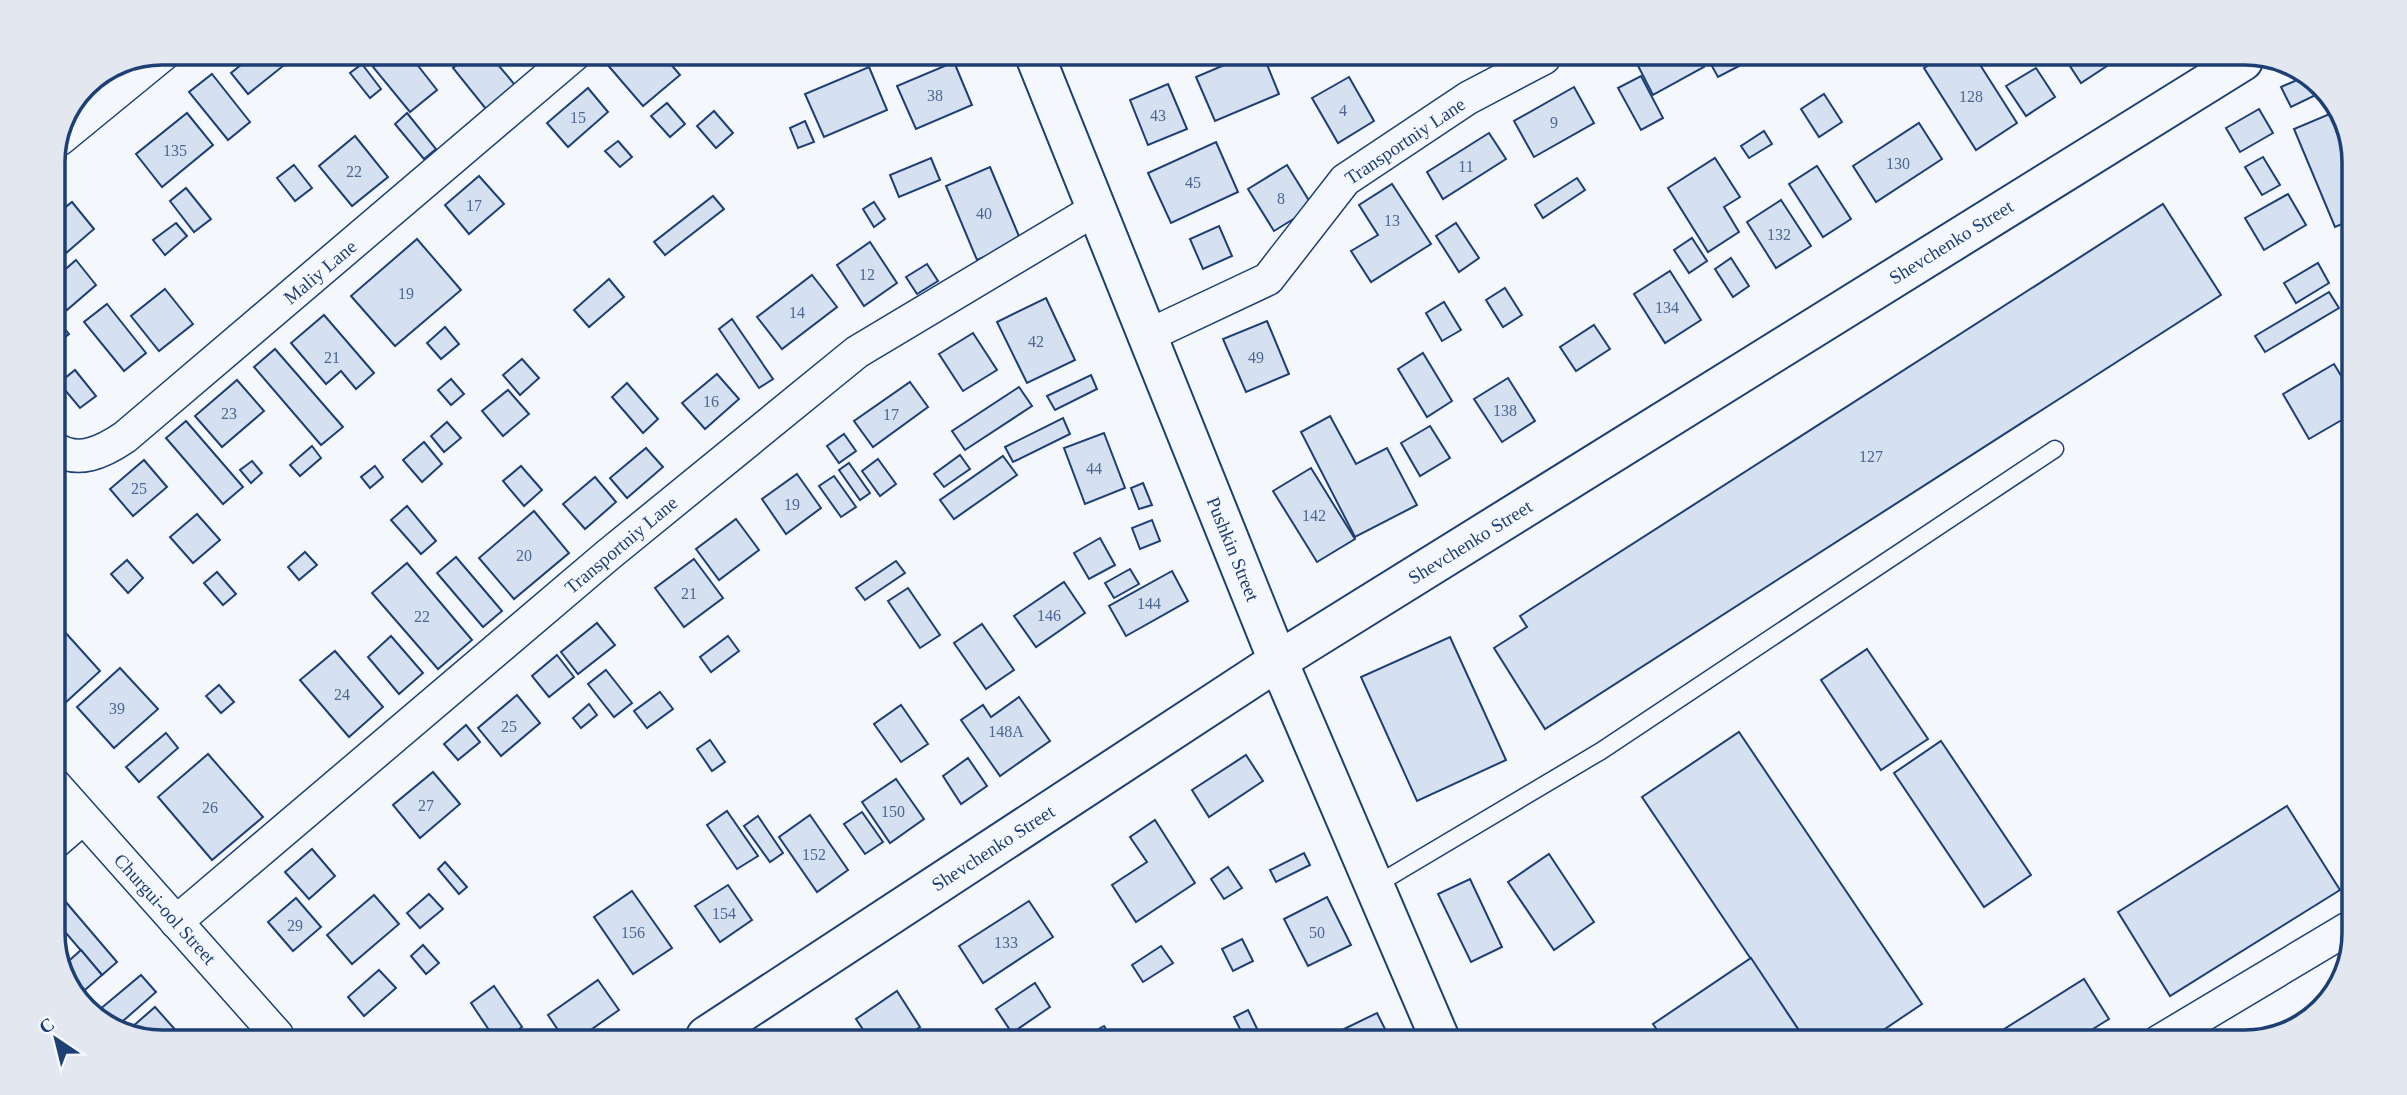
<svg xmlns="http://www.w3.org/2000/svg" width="2407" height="1095" viewBox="0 0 2407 1095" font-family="Georgia,serif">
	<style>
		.building { fill: #d5e0f0; stroke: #1d3f73; stroke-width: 2 }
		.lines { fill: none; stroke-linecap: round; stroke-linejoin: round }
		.lane-casing { stroke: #1d3f73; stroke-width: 19 }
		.street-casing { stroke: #1d3f73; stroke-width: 35 }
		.secondary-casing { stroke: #1d3f73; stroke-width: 42 }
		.lane { stroke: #f4f7fb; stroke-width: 16 }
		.street { stroke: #f4f7fb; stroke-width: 32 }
		.secondary { stroke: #f4f7fb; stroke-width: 38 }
		.labels { text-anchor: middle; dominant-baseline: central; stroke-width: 5; stroke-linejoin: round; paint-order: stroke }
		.number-label { font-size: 16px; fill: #4b6792 }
		.street-label { font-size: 19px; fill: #1d3f73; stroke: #f4f7fb }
		.rim { fill: none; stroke: #1d3f73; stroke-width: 3.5 }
	</style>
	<rect width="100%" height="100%" fill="#f4f7fb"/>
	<g class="building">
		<polygon points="256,53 271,53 283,66 248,94 231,73"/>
		<polygon points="390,53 408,53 437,90 410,112 373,67"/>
		<polygon points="471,54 489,54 515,85 486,109 453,68"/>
		<polygon points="616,54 662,54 680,75 643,106 606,63"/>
		<polygon points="1176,57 1199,57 1180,65"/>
		<polygon points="1243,57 1264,57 1279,94 1215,121 1196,77"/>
		<polygon points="1634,58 1699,59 1704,67 1653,95"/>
		<polygon points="1708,59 1735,59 1739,66 1718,77"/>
		<polygon points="1938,60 1977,60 2017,123 1976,150 1924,68"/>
		<polygon points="2066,60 2116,60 2081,83"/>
		<polygon points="954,62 972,105 916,129 897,86"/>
		<polygon points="362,64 381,89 370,98 350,73"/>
		<polygon points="869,67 887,110 824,137 805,94"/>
		<polygon points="2036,68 2055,97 2026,116 2006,86"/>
		<polygon points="212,74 250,122 228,140 189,92"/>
		<polygon points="1641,76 1663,118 1641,130 1618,88"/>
		<polygon points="2306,76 2324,91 2291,107 2281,87"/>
		<polygon points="1349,77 1374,121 1338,143 1312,98"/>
		<polygon points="1168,84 1187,129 1148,145 1130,100"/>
		<polygon points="1574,87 1594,123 1534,157 1514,121"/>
		<polygon points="588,88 608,112 568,147 547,123"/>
		<polygon points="1824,94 1842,122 1819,137 1801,109"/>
		<polygon points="667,103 685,124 670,137 651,116"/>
		<polygon points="2259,109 2273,133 2240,152 2226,128"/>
		<polygon points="2339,110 2354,155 2354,219 2335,227 2294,129"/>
		<polygon points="714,111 733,133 716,148 697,126"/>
		<polygon points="187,113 213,145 162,187 136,154"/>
		<polygon points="407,113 436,149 424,159 395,124"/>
		<polygon points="805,121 814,142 798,148 790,128"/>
		<polygon points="1919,123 1942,159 1876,202 1853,166"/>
		<polygon points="1764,131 1772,144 1749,158 1741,146"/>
		<polygon points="1489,133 1506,159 1443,199 1427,172"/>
		<polygon points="355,136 388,177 352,206 319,166"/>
		<polygon points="618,141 632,157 620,167 605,151"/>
		<polygon points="1216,142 1238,192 1171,223 1148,173"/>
		<polygon points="2263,157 2280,185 2262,195 2245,167"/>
		<polygon points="931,158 940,180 899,197 890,175"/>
		<polygon points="1715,158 1740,197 1724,207 1739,232 1708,252 1668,188"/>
		<polygon points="294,165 312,188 295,201 277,178"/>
		<polygon points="1287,165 1313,207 1274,231 1248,189"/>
		<polygon points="1817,166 1851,219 1823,237 1789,184"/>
		<polygon points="990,167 1021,241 977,260 946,186"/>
		<polygon points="479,176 504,204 469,234 445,205"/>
		<polygon points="1577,178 1585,190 1543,218 1535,205"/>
		<polygon points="1392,184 1431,244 1371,282 1351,251 1378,235 1359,205"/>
		<polygon points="186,188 211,219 194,232 170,201"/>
		<polygon points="2288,194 2306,225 2264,250 2245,218"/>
		<polygon points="713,196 724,209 665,255 654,242"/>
		<polygon points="1781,200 1811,246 1776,268 1747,222"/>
		<polygon points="72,202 94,229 65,254 53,239 53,217"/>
		<polygon points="874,202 885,219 874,227 863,209"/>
		<polygon points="2163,204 2221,295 1545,729 1494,648 1527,627 1520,616"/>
		<polygon points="176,223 187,236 165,255 153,240"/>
		<polygon points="1456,223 1479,258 1459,272 1436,236"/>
		<polygon points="1219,226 1232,256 1203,269 1190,239"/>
		<polygon points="1692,238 1707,261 1689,273 1674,250"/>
		<polygon points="417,239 461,290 395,346 351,296"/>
		<polygon points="870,242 897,283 864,306 837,265"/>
		<polygon points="1731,258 1749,286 1733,297 1715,269"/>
		<polygon points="76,260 96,285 67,310 53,292 53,280"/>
		<polygon points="2318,263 2329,283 2296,303 2284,283"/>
		<polygon points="927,264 938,281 917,294 906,277"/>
		<polygon points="1670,271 1701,320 1665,343 1634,294"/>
		<polygon points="812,275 837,307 782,349 757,317"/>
		<polygon points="609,279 624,297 589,327 574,310"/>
		<polygon points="1505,288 1522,315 1503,327 1486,300"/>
		<polygon points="165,289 193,324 159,351 131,316"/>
		<polygon points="2329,292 2339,308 2265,352 2255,336"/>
		<polygon points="1046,298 1075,360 1027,383 997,322"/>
		<polygon points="1444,302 1461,330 1442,341 1426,313"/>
		<polygon points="107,304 146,353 124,371 84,322"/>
		<polygon points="53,314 69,334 53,347"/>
		<polygon points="324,315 374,373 356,389 341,371 326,384 291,343"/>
		<polygon points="732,319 773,379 759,388 719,329"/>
		<polygon points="1267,321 1289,374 1246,392 1223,339"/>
		<polygon points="1594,325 1610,349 1576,371 1560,347"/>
		<polygon points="445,327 459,344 441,359 427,343"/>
		<polygon points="973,333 997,370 963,391 939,354"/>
		<polygon points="275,349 343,427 321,445 254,367"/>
		<polygon points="1423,353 1452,401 1427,417 1398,369"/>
		<polygon points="522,359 539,378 520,395 503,375"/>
		<polygon points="2334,364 2352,394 2352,414 2309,439 2283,394"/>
		<polygon points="75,370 96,396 80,408 59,383"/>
		<polygon points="717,374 739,399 705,429 682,403"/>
		<polygon points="1091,375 1097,389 1055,410 1047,396"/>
		<polygon points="1508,378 1535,421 1502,442 1474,399"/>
		<polygon points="451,379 464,394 451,405 438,390"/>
		<polygon points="237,380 264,411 222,447 195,416"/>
		<polygon points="910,382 928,407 873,447 854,421"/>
		<polygon points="627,383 658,419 643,433 612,397"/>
		<polygon points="1019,387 1032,406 965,450 952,431"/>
		<polygon points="508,390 529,414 503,436 482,411"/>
		<polygon points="1330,416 1356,464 1387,448 1417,505 1355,537 1301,432"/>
		<polygon points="1063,418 1070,434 1013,462 1005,447"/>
		<polygon points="186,421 243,487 223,504 166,438"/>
		<polygon points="447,422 461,438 444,452 431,436"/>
		<polygon points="1430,426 1450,458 1420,476 1401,443"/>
		<polygon points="1104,433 1125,488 1085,504 1064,448"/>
		<polygon points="844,434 856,451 839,463 827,446"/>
		<polygon points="424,442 442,464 422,482 403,460"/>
		<polygon points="312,446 321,458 300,476 290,465"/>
		<polygon points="646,448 663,467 627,498 610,478"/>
		<polygon points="960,455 970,469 944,487 934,474"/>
		<polygon points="1003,456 1017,475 954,519 940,500"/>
		<polygon points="878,459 896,484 880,496 862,471"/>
		<polygon points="144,460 167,487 133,516 110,489"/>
		<polygon points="252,461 262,473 251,483 240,470"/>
		<polygon points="849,463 870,493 860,500 839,470"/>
		<polygon points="375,466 383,477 370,488 361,477"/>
		<polygon points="521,466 542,490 524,506 503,481"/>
		<polygon points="1311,468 1355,539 1317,562 1273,491"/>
		<polygon points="797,474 821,508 786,534 762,499"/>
		<polygon points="834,476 856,507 841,517 819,486"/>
		<polygon points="595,477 616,502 585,529 563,504"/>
		<polygon points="1143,483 1152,505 1139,509 1131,488"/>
		<polygon points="407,506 436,541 421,554 391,520"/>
		<polygon points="534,511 569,553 514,599 479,558"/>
		<polygon points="197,514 220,540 193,563 170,537"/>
		<polygon points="736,519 759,550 719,580 696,549"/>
		<polygon points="1152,520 1160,541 1140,549 1132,528"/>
		<polygon points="1100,538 1115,565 1089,579 1074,553"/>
		<polygon points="305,552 317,565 299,580 288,567"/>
		<polygon points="456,557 502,611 483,627 437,573"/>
		<polygon points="694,559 723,598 684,627 655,588"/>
		<polygon points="127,560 143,578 128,593 111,574"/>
		<polygon points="896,561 905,573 865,600 856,588"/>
		<polygon points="407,563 472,640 438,669 372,593"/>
		<polygon points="1130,569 1139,584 1114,598 1105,583"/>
		<polygon points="1172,571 1188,601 1126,636 1109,606"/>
		<polygon points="217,572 236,594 223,605 204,583"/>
		<polygon points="1064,582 1085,613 1036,647 1014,616"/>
		<polygon points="908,588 940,635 920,648 888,601"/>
		<polygon points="597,623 615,645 578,674 561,652"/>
		<polygon points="982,624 1014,670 986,689 954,643"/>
		<polygon points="64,631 100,671 64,704 53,691 53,641"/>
		<polygon points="391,636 423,673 399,694 368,657"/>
		<polygon points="728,636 739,651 711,672 700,657"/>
		<polygon points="1450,637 1506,760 1417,801 1361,677"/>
		<polygon points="1867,649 1928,739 1881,770 1821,680"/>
		<polygon points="335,651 383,707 349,737 300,680"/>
		<polygon points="557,655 574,677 549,697 532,676"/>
		<polygon points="120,668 158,709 114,748 77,707"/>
		<polygon points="606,670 632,703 614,717 588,684"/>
		<polygon points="219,685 234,702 221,713 206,696"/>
		<polygon points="660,692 673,709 647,728 634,711"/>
		<polygon points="517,695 540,723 501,756 478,728"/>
		<polygon points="1019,697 1050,741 1000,776 961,720 983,705 991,717"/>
		<polygon points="589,704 597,715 581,728 573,718"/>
		<polygon points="901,705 928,744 901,762 874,724"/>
		<polygon points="466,725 480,742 458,760 444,744"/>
		<polygon points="1739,732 1922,1004 1867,1041 1806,1041 1642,797"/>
		<polygon points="166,733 178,748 139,782 126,767"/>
		<polygon points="710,740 725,762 712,771 697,749"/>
		<polygon points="1941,741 2031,875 1984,907 1894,773"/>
		<polygon points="208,754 263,817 212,860 158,797"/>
		<polygon points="1246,755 1263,781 1209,817 1192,790"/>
		<polygon points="968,758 987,786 961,804 943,776"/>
		<polygon points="433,772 460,804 420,838 393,805"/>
		<polygon points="896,779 924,819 890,843 862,802"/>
		<polygon points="2287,806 2340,890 2170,996 2118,912"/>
		<polygon points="727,811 758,856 737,869 707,825"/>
		<polygon points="862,812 883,842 865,854 844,824"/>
		<polygon points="810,815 848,870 817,892 779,837"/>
		<polygon points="758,816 783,853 770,862 744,826"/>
		<polygon points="1155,820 1195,883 1136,922 1112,885 1147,862 1130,837"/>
		<polygon points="312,849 335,876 309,899 285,872"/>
		<polygon points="1304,853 1310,865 1276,882 1270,870"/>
		<polygon points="1549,854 1594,922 1554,950 1508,882"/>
		<polygon points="445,862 467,887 459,894 438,869"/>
		<polygon points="1228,867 1242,888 1224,899 1211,879"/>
		<polygon points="1470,879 1502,947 1471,962 1438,894"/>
		<polygon points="728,885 752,920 720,942 695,906"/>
		<polygon points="53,887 117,962 102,975 53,918"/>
		<polygon points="632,891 672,948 633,974 594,917"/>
		<polygon points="429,894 443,909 420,928 407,913"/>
		<polygon points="374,895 399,924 352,964 327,935"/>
		<polygon points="1327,897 1351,945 1308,966 1284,919"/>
		<polygon points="296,898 321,927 293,951 268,922"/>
		<polygon points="1029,901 1053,937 983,983 959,946"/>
		<polygon points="1242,939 1253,961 1233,971 1222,949"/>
		<polygon points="423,945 439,963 426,974 411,956"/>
		<polygon points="1161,946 1173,963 1143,982 1132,965"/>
		<polygon points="81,950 102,975 78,996 67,983 62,967"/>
		<polygon points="1751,958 1800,1032 1787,1041 1664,1040 1653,1024"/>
		<polygon points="379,970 396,988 364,1016 348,997"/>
		<polygon points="141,975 156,992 115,1028 99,1010"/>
		<polygon points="2084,979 2109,1019 2072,1042 1985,1041"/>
		<polygon points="598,980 619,1010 582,1036 562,1036 548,1015"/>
		<polygon points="1035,983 1050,1007 1012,1033 996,1009"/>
		<polygon points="494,986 522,1027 509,1036 493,1036 471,1003"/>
		<polygon points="897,991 920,1027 904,1037 868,1037 856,1019"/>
		<polygon points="155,1007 179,1034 124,1034"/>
		<polygon points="1248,1010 1262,1039 1245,1039 1234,1017"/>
		<polygon points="1377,1013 1390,1039 1344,1039 1340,1031"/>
		<polygon points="1104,1026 1112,1038 1093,1038 1090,1034"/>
	</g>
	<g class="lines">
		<g class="lane-casing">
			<polyline id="lane" points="1374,886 1601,751 2055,449"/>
		</g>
		<g class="street-casing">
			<g id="street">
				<polyline points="60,139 165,53"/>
				<polyline points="1147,336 1268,279 1345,180 1468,98 1544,58"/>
				<path d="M53 447C77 465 103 452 125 437L575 54"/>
				<polyline points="53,783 277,1035"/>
				<polyline points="53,844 83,818"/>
				<polyline points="176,922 608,555 857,352 1096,209"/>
				<polyline points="2158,1042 2347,929"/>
			</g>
		</g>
		<g class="secondary-casing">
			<g id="secondary">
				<polyline points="1035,56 1278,661 1440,1039"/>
				<polyline points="706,1036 1278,661 2243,61"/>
			</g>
		</g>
		<use href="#lane" class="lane"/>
		<use href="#street" class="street"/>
		<use href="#secondary" class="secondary"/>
	</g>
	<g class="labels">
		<g class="number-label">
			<text x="935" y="95">38</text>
			<text x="1971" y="96">128</text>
			<text x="1343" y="110">4</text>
			<text x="1158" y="115">43</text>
			<text x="578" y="117">15</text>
			<text x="1554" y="122">9</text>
			<text x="175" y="150">135</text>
			<text x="1898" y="163">130</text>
			<text x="1466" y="166">11</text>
			<text x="354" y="171">22</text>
			<text x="1193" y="182">45</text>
			<text x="1281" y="198">8</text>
			<text x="474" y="205">17</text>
			<text x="984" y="213">40</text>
			<text x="1392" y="220">13</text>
			<text x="1779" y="234">132</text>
			<text x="867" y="274">12</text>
			<text x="406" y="293">19</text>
			<text x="1667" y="307">134</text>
			<text x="797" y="312">14</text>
			<text x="1036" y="341">42</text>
			<text x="332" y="357">21</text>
			<text x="1256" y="357">49</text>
			<text x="711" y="401">16</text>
			<text x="1505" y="410">138</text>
			<text x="229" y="413">23</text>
			<text x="891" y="414">17</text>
			<text x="1871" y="456">127</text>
			<text x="1094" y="468">44</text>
			<text x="139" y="488">25</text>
			<text x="792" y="504">19</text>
			<text x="1314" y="515">142</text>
			<text x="524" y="555">20</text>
			<text x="689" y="593">21</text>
			<text x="1149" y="603">144</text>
			<text x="1049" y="615">146</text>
			<text x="422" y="616">22</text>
			<text x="342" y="694">24</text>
			<text x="117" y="708">39</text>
			<text x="509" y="726">25</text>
			<text x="1006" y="731">148А</text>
			<text x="426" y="805">27</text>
			<text x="210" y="807">26</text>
			<text x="893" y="811">150</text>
			<text x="814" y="854">152</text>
			<text x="724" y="913">154</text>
			<text x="295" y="925">29</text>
			<text x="633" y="932">156</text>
			<text x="1317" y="932">50</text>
			<text x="1006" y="942">133</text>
		</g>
		<g class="street-label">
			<text transform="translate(1405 141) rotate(-34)">Transportniy Lane</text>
			<text transform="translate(1951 242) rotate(-32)">Shevchenko Street</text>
			<text transform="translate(320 272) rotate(-40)">Maliy Lane</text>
			<text transform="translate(1470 542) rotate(-32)">Shevchenko Street</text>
			<text transform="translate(621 545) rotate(-40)">Transportniy Lane</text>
			<text transform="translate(1233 549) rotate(68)">Pushkin Street</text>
			<text transform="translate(993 848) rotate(-33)">Shevchenko Street</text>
			<text transform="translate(165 909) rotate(48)">Churgui-ool Street</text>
		</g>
	</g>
	<path d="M0 0H2407V1095H0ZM162 65H2245A97 97 0 0 1 2342 162V933A97 97 0 0 1 2245 1030H162A97 97 0 0 1 65 933V162A97 97 0 0 1 162 65Z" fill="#e3e8f0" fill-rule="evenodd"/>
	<path class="rim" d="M162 65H2245A97 97 0 0 1 2342 162V933A97 97 0 0 1 2245 1030H162A97 97 0 0 1 65 933V162A97 97 0 0 1 162 65Z"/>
	<g transform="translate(56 1039) rotate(325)" stroke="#f4f7fb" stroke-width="5" paint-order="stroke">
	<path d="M0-5L12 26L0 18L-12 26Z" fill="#1d3f73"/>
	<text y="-10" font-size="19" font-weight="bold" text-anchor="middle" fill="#1d3f73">С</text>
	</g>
</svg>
